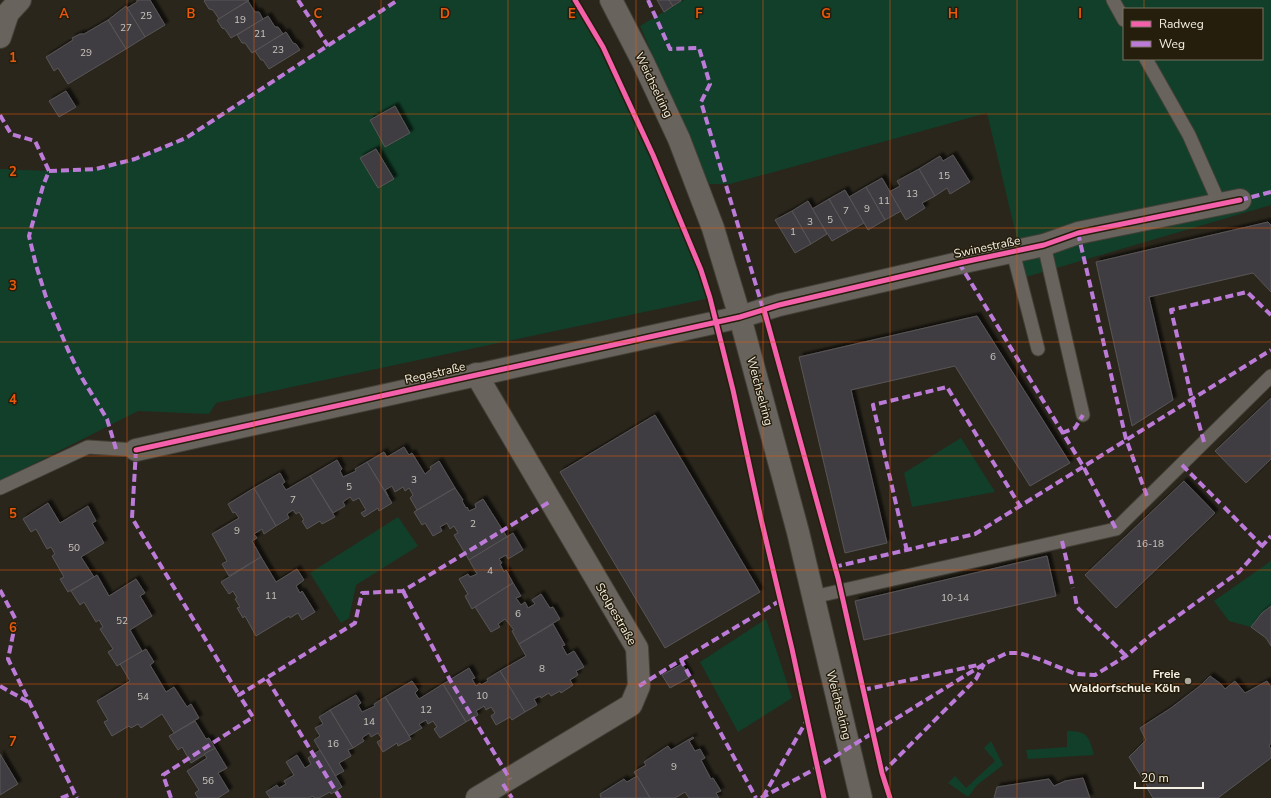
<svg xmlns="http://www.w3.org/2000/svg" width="1271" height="798" viewBox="0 0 1271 798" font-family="'Nunito Sans',sans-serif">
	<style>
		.green { fill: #113f2a; fill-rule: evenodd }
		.building { fill: #413e43; stroke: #585555; filter: url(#shadow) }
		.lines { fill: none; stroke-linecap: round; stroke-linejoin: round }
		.service-casing { stroke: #434038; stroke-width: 15 }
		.minor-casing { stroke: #434038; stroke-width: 24 }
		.tertiary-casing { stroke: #434038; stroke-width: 24 }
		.service { stroke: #68645d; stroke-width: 13 }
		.minor { stroke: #68645d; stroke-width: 22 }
		.tertiary { stroke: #68645d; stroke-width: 22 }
		.quiet { stroke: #bd7bd9; stroke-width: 4; stroke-dasharray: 8 4; stroke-linecap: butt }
		.cycleway-casing { stroke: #261e0c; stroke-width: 8 }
		.cycleway { stroke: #f560ab; stroke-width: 5 }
		.grid { fill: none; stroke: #e8590c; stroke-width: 1; stroke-opacity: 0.55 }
		.poi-dot { fill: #aea99e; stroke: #261e0c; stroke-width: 1.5 }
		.labels { text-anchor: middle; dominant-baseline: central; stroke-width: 3; stroke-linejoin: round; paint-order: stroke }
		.number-label { font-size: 10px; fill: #c8c4bc }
		.street-label { font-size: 12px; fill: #f5f0e4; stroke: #261e0c }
		.poi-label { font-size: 12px; font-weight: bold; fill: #f5f0e4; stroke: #261e0c; text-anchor: end }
		.grid-label { font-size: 13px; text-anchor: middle; font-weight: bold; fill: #e8590c; stroke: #261e0c; stroke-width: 3; stroke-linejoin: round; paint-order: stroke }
	</style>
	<defs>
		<filter id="shadow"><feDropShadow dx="3.5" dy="-3.5" stdDeviation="1" flood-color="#0009"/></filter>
	</defs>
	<rect width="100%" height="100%" fill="#2a261c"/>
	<g class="green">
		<polygon points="398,0 575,0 603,47 653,155 701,270 710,298 216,403 209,414 138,411 0,481 0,169 49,171 96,169 135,159 186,138"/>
		<path d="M684 0H1271V205L1026 277 987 113 730 184H709L640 26ZM1124 9H1262V59H1124Z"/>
		<polygon points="961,438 995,492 912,507 904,473"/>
		<polygon points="398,517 418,546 356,585 349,618 341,623 310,573"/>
		<polygon points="1271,561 1271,606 1262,613 1251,627 1229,621 1214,601"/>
		<polygon points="766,619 792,698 738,732 700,662"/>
		<path d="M1067 731C1087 731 1089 736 1094 755L1028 759 1026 750 1067 747Z"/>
		<polygon points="991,741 1003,765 977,785 968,797 948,783 955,776 966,788 995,761 984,748"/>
	</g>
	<g class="building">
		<polygon points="137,0 150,0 165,25 145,37 127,8 137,2"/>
		<polygon points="205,0 249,0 219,19 213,10 209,9 204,1"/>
		<polygon points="657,0 669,0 673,6 664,12"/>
		<polygon points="669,0 681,0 681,1 673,6"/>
		<polygon points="248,1 255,12 259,12 263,19 231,38 225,29 222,28 217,20"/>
		<polygon points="126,6 145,37 126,49 108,20"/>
		<polygon points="268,16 275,27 278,27 283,34 252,53 245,43 242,43 237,35"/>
		<polygon points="108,20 126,49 68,84 58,68 54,71 46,57 73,40 72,38 80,34 84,34"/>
		<polygon points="286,32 293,43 296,44 300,50 269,69 263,60 261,60 255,51"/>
		<polygon points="66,91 76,107 59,117 49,101"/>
		<polygon points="395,106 410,133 385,147 370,120"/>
		<polygon points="376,149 394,179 378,188 360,158"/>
		<polygon points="953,155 970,182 950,194 947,188 935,196 919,169 940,156 943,161"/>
		<polygon points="919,169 935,196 922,203 925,208 906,220 889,192 900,186 897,181"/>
		<polygon points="882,178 901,211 885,220 866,187"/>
		<polygon points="866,187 885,220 868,230 849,197"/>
		<polygon points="845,190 864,223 848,232 829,199"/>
		<polygon points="829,199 848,232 832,241 812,209"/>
		<polygon points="808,201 827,234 811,244 792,211"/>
		<polygon points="792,211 811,244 795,253 775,220"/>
		<polygon points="1268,222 1271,225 1271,292 1253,273 1149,297 1173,400 1132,426 1096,262"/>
		<polygon points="977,316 1070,463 1030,486 955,366 851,390 887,543 845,553 799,357"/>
		<polygon points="1271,398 1271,459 1246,483 1215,451"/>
		<polygon points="655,415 760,592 665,648 560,472"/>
		<polygon points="404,447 409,455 412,453 425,474 431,469 430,467 439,461 455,488 417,510 410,498 413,495 409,488 405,491 403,487 395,492 392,486 385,490 388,496 367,462 384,452 387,457"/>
		<polygon points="337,460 342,469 340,471 343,477 356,471 355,469 367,462 392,503 379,511 378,508 364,517 361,513 366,510 359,498 353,501 350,497 343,502 345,506 333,513 310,476"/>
		<polygon points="280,473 285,482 282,484 286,490 310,476 335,517 322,524 320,521 307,529 302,521 304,520 299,512 296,514 293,510 287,514 289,518 276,526 254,488"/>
		<polygon points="1184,481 1215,513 1116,608 1085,575"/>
		<polygon points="254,488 276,526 264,534 262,529 254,534 257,538 252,541 261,557 229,576 222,564 227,561 212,534 239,518 235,512 233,513 228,504"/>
		<polygon points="455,488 463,500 462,501 466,508 467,507 469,511 476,508 475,504 483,499 507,537 469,560 454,535 458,533 454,526 450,529 447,523 440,527 442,531 433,536 425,523 422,525 414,512"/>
		<polygon points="48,503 60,523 88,506 96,521 92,523 104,543 81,557 94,577 68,592 60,579 64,577 52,556 55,554 51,547 47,549 36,529 31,532 23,519"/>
		<polygon points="513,533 523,550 508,559 506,555 499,559 502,563 500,564 504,572 506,570 513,583 472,609 465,596 468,594 459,579 468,574 470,577 477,574 469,560"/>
		<polygon points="1047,556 1056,596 864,640 855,601"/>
		<polygon points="261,557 276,582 297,569 304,580 296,586 300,593 302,591 315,612 302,620 298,613 290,618 289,616 256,636 245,616 243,618 237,608 240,607 235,599 237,598 233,591 229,594 221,582"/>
		<polygon points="97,575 109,596 136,579 145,593 140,596 152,616 130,630 142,651 117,666 108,652 113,649 100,629 103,627 99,620 96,622 84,602 80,605 71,591"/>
		<polygon points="513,583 521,596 516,598 521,605 525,602 528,608 535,604 532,600 541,594 550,608 553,607 560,619 519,644 512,631 514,630 505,619 498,624 500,627 491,632 475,607"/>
		<polygon points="1271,606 1271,646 1266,638 1251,627 1262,613"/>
		<polygon points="553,624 565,645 562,646 567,655 574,651 584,667 576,671 578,675 570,680 573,685 561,693 560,691 551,696 549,693 541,698 540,696 534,699 537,705 525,712 500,671 526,656 519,644"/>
		<polygon points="146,649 154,662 150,665 166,692 174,687 187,707 191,704 199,718 174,733 162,714 141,728 138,724 131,728 129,726 112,736 104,722 108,720 97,701 130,681 120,664"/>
		<polygon points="682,664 690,677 670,688 662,675"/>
		<polygon points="469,668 475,678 472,679 476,686 480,683 481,685 488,681 487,679 500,671 525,712 512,720 510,717 496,725 491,716 495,713 491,707 486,710 484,706 476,711 478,715 466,722 443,684"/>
		<polygon points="1210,676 1221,684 1225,689 1235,681 1245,693 1267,681 1271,687 1271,743 1269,746 1271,749 1271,758 1218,798 1153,798 1147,788 1148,787 1129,757 1146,740 1140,728 1171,708 1201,685"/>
		<polygon points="412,681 418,690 415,693 419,699 443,684 466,722 440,738 434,729 437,727 433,721 428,724 426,720 419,724 422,728 409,736 385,697"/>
		<polygon points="356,695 361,703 358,705 362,712 375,706 374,704 385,697 411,739 398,746 397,743 383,752 377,742 382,739 378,733 371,737 369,733 362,738 364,741 353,748 330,710"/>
		<polygon points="330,710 353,748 348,750 351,756 339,763 344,771 335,776 314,740 320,736 315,728 323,724 319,717"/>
		<polygon points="195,721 206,739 209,738 215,748 191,763 182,747 178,750 169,736"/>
		<polygon points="693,737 694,738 689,741 695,751 700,749 705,758 701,760 711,779 713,778 721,791 716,793 719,798 689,798 685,792 675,798 650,798 634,772 646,765 644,762 668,746 671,750"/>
		<polygon points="215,748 227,768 218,773 229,791 218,798 198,798 195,793 199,790 187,771 207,758 204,754"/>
		<polygon points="320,750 342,787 331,794 330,792 319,798 314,798 313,796 309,798 270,798 266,792 277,785 279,788 286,784 284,781 294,775 286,762 297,755 305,768 311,764 308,758"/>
		<polygon points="0,754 18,784 0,795"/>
		<polygon points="637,776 650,798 601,798 600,794 624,779 627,782"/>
		<polygon points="1083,778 1090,798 994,798 997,787 1049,779 1054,786 1065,781"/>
	</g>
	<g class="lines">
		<g class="service-casing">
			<g id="service">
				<polyline points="1113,0 1124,20"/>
				<polyline points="1146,59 1189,135 1220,205"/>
				<polyline points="1044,245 1083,415"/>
				<polyline points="1013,252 1038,349"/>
				<polyline points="0,488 88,447 136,450"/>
				<polyline points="813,597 1116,529 1271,376"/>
			</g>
		</g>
		<g class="minor-casing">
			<g id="minor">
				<polyline points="0,37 8,13 20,0"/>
				<polyline points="476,374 637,648 639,686 631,705 477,798"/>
				<polyline points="136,450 740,317 779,305 959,263 1044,245 1078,233 1240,200"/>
			</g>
		</g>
		<g class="tertiary-casing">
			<polyline id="tertiary" points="611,0 643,62 679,139 713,228 740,317 798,532 861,798"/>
		</g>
		<use href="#service" class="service"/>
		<use href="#minor" class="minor"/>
		<use href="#tertiary" class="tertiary"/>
		<g class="quiet">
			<polyline points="298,0 328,46"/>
			<polyline points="648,0 670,49 699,48 710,84 701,102 764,312"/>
			<polyline points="0,115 11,134 35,141 49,171 43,186 29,236 36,265 46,297 68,350 82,378 107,419 116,449"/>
			<polyline points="49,171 96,169 135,159 186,138 398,0"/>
			<polyline points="1240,200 1271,192"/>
			<polyline points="1078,233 1126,439 1148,499"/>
			<polyline points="959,263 1083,466 1116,529"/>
			<polyline points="1062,433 1075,428 1083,415"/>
			<polyline points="1204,442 1192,399 1171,310 1247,292 1271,315"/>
			<polyline points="136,450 132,518 239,695"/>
			<polyline points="1182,465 1220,503"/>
			<polyline points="1224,507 1262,546"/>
			<polyline points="1062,541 1073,588"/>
			<polyline points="907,551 873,405 947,387 1020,506"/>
			<polyline points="834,567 975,534 1271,350"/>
			<polyline points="0,590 16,620 8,659 77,798"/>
			<polyline points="403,591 450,680 510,779"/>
			<polyline points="1075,596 1077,607 1126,656"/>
			<polyline points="681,660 781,600"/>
			<polyline points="267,679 340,798"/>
			<polyline points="0,686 30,703"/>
			<polyline points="639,686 681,660 756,798"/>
			<polyline points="863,690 978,665"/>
			<polyline points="882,773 976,679 984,664"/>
			<polyline points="503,784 512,798"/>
			<polyline points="763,797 807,720"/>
			<polyline points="61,798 74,793"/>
			<polyline points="171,798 163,775 253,717 239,695 355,623 362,593 403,591 551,501"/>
			<polyline points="761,798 813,770 984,664 1007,653 1019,653 1036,658 1076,674 1095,675 1126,656 1151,635 1239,572 1271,536"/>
		</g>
		<g class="cycleway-casing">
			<g id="cycleway">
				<polyline points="575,0 603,47 653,155 701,270 710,298 733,390 761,519 792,649 824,798"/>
				<polyline points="764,310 838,578 882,773 890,798"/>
				<polyline points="136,450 740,317 779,305 959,263 1044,245 1078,233 1240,200"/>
			</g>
		</g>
		<use href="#cycleway" class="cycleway"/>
	</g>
	<path class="grid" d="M127 0V798M254 0V798M381 0V798M508 0V798M636 0V798M763 0V798M890 0V798M1017 0V798M1144 0V9M1144 59V798M0 114H1271M0 228H1271M0 342H1271M0 456H1271M0 570H1271M0 684H1271"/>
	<circle class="poi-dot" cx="1188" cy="681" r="4"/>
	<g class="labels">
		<g class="number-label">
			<text x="146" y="16">25</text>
			<text x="240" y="20">19</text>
			<text x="126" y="28">27</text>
			<text x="260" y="34">21</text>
			<text x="278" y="50">23</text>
			<text x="86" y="53">29</text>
			<text x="944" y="176">15</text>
			<text x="912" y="194">13</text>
			<text x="884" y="201">11</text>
			<text x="867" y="209">9</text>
			<text x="846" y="211">7</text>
			<text x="830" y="220">5</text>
			<text x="810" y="222">3</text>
			<text x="793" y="232">1</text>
			<text x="993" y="357">6</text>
			<text x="414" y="480">3</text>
			<text x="349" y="487">5</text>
			<text x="293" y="500">7</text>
			<text x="473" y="524">2</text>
			<text x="237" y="531">9</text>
			<text x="1150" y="544">16-18</text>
			<text x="74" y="548">50</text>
			<text x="490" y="571">4</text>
			<text x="271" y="596">11</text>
			<text x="955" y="598">10-14</text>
			<text x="518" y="614">6</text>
			<text x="122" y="621">52</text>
			<text x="542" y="669">8</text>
			<text x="482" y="696">10</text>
			<text x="143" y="697">54</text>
			<text x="426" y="710">12</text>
			<text x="369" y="722">14</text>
			<text x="333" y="744">16</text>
			<text x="674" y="767">9</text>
			<text x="208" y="781">56</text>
		</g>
		<g class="street-label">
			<text transform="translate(654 85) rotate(64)">Weichselring</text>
			<text transform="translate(987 247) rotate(-12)">Swinestraße</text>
			<text transform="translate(435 373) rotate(-13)">Regastraße</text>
			<text transform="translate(760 391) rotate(75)">Weichselring</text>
			<text transform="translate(616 614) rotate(60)">Stolpestraße</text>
			<text transform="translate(839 705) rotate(76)">Weichselring</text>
		</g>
		<g class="poi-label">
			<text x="1180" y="674">Freie<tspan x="1180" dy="14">Waldorfschule Köln</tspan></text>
		</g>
	</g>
	<g class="grid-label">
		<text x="64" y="18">A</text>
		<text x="191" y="18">B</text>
		<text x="318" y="18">C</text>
		<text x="445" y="18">D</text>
		<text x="572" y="18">E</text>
		<text x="699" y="18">F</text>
		<text x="826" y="18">G</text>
		<text x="953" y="18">H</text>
		<text x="1080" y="18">I</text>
		<text x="13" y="62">1</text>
		<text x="13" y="176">2</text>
		<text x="13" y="290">3</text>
		<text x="13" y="404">4</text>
		<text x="13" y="518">5</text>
		<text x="13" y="632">6</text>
		<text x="13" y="746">7</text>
	</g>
	<rect x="1123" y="8" width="140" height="52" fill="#261e0c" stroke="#797262"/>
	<rect x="1131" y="21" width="20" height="6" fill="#f560ab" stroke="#797262"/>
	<text x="1159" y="28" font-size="12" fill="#f5f0e4">Radweg</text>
	<rect x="1131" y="41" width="20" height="6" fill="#bd7bd9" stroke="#797262"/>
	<text x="1159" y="48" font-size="12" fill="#f5f0e4">Weg</text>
	<path d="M1135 782v6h68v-6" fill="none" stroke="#f5f0e4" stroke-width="2"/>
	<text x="1141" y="782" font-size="12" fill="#f5f0e4" stroke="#261e0c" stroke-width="3" paint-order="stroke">20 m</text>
</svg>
